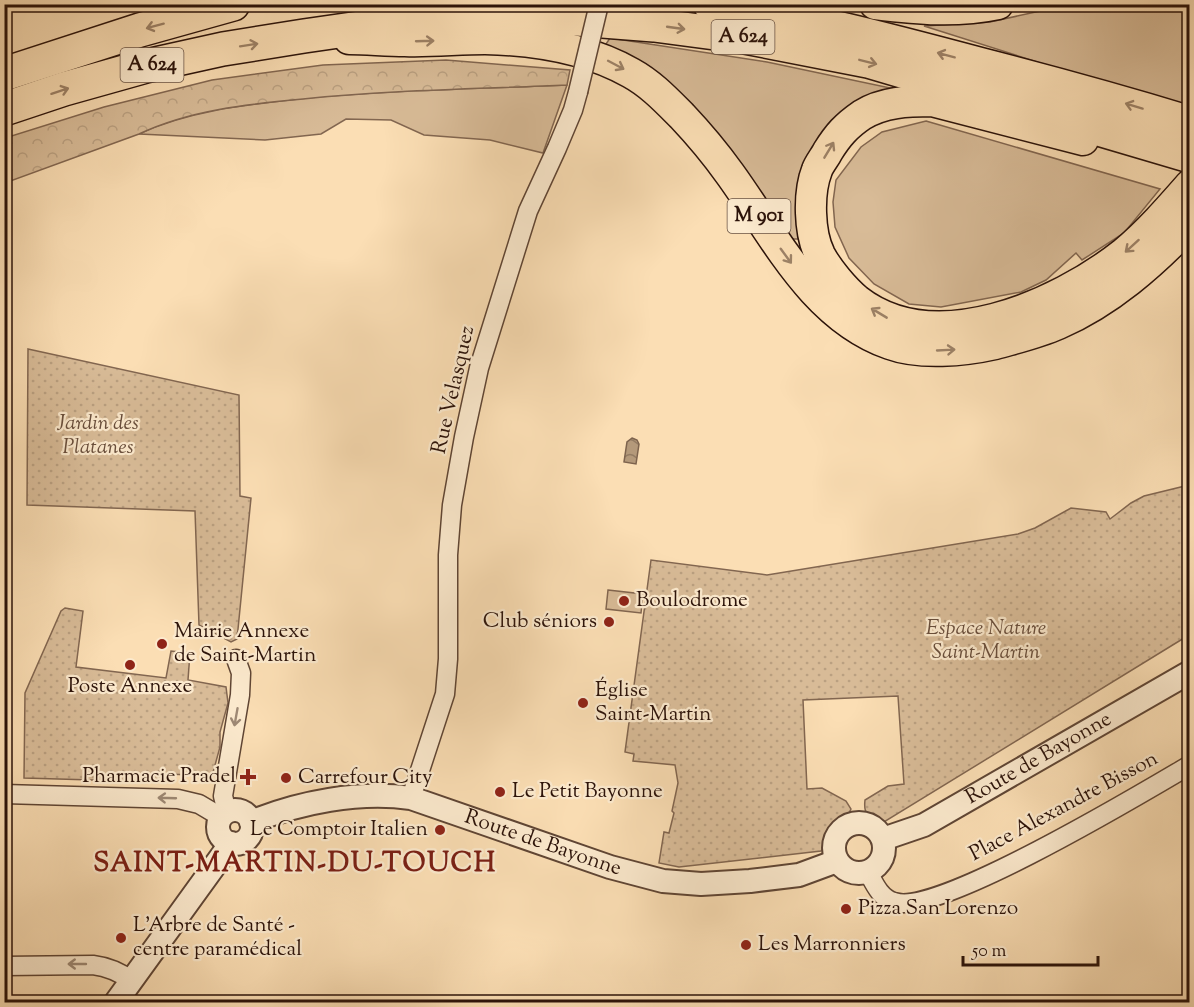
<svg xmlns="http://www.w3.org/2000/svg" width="1194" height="1007" viewBox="0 0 1194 1007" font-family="'Sorts Mill Goudy',serif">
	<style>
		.grass { fill: #d8bb97; stroke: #826650; stroke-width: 1.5 }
		.forest { fill: url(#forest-crowns); stroke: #826650; stroke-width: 1.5 }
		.park { fill: url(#park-dots); stroke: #826650; stroke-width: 1.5 }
		.water { fill: url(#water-waves); stroke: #7d634d; stroke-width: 1.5 }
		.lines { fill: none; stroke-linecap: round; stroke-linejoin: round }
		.minor-casing { stroke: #5f4534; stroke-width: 21 }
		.tertiary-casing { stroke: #5f4534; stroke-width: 26 }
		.trunk-casing { stroke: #2b1209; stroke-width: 33 }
		.motorway-casing { stroke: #2b1209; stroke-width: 36 }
		.minor { stroke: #fceace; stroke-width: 18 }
		.tertiary { stroke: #fceace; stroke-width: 22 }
		.trunk { stroke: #fbdeb4; stroke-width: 30 }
		.motorway { stroke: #fbdeb4; stroke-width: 33 }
		.minor-bridge-casing { stroke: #5f4534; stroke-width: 21; stroke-linecap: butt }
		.minor-bridge { stroke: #fceace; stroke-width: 18 }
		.oneway { stroke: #9d8267 }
		.oneway2 { stroke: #9e8975 }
		.poi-dot { fill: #8f2418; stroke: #fceace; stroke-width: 2 }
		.labels { text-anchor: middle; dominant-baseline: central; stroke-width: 4.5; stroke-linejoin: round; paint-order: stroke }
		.shield { fill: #fceace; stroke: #6a5344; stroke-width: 1.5 }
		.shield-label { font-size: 20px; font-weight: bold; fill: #2b1209 }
		.street-label { font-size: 21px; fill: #2b1209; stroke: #fceace }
		.park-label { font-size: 21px; font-style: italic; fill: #684d3b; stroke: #fceace }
		.poi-label { font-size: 21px; fill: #2b1209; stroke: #fceace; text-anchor: start }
		.district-label { font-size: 27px; font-weight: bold; letter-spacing: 1.5px; fill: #7a1f14; stroke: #fceace }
	</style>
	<defs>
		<pattern id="forest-crowns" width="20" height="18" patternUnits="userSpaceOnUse" patternTransform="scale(1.5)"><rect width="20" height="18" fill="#d8bb97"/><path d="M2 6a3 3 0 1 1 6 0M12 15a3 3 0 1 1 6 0" fill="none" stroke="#baa081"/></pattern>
		<pattern id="park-dots" width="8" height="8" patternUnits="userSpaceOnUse" patternTransform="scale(1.5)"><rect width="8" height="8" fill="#d8bb97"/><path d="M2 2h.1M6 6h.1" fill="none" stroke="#baa081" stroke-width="1.8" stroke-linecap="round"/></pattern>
		<pattern id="water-waves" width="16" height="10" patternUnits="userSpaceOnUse" patternTransform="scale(1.5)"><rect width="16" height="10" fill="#b4997a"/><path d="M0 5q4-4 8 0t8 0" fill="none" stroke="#937b62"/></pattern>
	</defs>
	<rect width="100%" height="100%" fill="#fbdeb4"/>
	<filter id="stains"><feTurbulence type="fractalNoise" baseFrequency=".00333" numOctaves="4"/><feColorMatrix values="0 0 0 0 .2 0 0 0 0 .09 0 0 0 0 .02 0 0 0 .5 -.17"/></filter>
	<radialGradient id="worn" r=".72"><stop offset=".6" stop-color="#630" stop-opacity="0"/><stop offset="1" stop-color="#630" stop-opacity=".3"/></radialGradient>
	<g class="grass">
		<polygon points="1061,5 1189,5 1189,110 924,26 990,22 1054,8"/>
		<polygon points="610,38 767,62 895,89 846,114 804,239 788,239 682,97 606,44"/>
		<path d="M567 85 543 153 490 140 424 135 391 120 346 119 321 134 265 140 139 134C188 111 245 105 298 99 388 90 477 89 567 85Z"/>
		<polygon points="926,121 1160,189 1124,233 1082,260 1076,253 1046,280 1021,292 941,307 909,304 874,284 849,258 835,227 833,202 836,180 861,147 882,132"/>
		<polygon points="608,590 643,594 641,613 606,609"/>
	</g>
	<path class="forest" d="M446 60 570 70 567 85C479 89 391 90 303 99 248 104 189 110 139 134L5 183V138L104 107 212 80 323 65Z"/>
	<g class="park">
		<polygon points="28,349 239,395 240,496 251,498 237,639 231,642 199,625 195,511 27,505"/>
		<path d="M1189 485V635L884 822C870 817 863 817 865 800L888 786 904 784 898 696 803 700 807 789 822 788 846 801 851 809C847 819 840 820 834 828 829 835 827 844 821 851L679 867 659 863 664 832 669 833 674 813 672 811 678 783 675 765 633 761 634 754 625 752 651 560 767 575 1018 534 1035 528 1071 508 1106 512 1110 519 1131 503 1144 496Z"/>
		<polygon points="65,608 83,611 76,667 166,678 171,651 190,653 188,680 226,687 228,703 220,732 220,747 212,776 168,774 161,782 24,778 25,693 61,611"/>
	</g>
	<polygon class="water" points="632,438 637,440 639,444 636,464 624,462 627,442"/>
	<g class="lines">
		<g class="minor-casing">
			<g id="minor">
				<polyline points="4,794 178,799 199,804 221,817"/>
				<polyline points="411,798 445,694 448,659 448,555 452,505 464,437 479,368 528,211 557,148 573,110 578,92"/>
				<polyline points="227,812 223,796 240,695 241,673 236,659"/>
				<path d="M868 872C874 883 880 898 894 902 936 917 1144 792 1190 765"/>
				<path d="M4 966 93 965C109 967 120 972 132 981"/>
			</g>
		</g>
		<g class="tertiary-casing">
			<g id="tertiary">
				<circle cx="235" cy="827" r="17"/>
				<path id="s1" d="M251 822C300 802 358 791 411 798L610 867 663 881 701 884 750 881 799 875 837 861"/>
				<circle cx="859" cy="848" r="25"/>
				<path id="s2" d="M883 839 924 825 1190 672"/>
				<polyline points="116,1002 231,843"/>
			</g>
		</g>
		<g class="trunk-casing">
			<g id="trunk">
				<path d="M875 4C918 9 955 13 998 4"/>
				<path d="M349 39C367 39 386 41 405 41 431 42 459 39 485 39 536 40 587 48 631 73 651 84 666 100 682 116 699 134 715 153 730 174 775 236 813 317 890 344 920 355 964 351 995 344 1016 338 1038 333 1058 324 1109 302 1152 264 1190 224"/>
				<path d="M1083 140 932 101C908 101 883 102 862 115 846 126 838 135 828 151 825 157 819 164 817 170 808 193 809 233 820 255 828 270 844 289 857 300 934 360 1057 306 1124 253 1148 233 1169 209 1190 185"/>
			</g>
		</g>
		<g class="motorway-casing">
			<g id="motorway">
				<path d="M710 4C802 17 892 41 982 65 1052 83 1121 102 1190 123"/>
				<polyline points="4,74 140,30 233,4"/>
				<polyline points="4,109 64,89 146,66 223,49 304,36 408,21 495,17 577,19 654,25 745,37 868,61 1190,156"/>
			</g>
		</g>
		<use href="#minor" class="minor"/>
		<use href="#tertiary" class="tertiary"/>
		<use href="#trunk" class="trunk"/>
		<use href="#motorway" class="motorway"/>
		<g class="minor-bridge-casing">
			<polyline id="minor-bridge" points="578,92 599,4"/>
		</g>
		<use href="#minor-bridge" class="minor-bridge"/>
	</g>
	<defs><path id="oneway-shaft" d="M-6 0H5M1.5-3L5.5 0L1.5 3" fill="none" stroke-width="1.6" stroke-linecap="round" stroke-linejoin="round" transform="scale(1.5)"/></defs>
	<g class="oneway">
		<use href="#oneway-shaft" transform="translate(155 26) rotate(165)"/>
		<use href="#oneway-shaft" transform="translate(676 28) rotate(8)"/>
		<use href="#oneway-shaft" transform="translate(425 41) rotate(-2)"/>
		<use href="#oneway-shaft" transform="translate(249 45) rotate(-9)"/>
		<use href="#oneway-shaft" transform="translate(946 55) rotate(-165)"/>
		<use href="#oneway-shaft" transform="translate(868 62) rotate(14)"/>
		<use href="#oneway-shaft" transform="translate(616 65) rotate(28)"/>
		<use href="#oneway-shaft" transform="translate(60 91) rotate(-18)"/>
		<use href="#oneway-shaft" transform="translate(1134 106) rotate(-163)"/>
		<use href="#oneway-shaft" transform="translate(829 150) rotate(-59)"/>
		<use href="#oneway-shaft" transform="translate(1132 246) rotate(138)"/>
		<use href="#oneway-shaft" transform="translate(786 256) rotate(54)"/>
		<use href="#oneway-shaft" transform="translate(879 313) rotate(-149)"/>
		<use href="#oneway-shaft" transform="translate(946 350) rotate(-3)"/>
	</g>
	<g class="oneway2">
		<use href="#oneway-shaft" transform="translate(236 717) rotate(100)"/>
		<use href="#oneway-shaft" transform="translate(167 798) rotate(-178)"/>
		<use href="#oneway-shaft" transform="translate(77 964) rotate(-180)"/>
	</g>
	<g class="poi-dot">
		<circle cx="624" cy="601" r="6"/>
		<circle cx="609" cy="622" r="6"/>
		<circle cx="162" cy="644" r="6"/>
		<circle cx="130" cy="665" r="6"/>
		<circle cx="583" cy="703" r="6"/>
		<path d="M245 768h6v6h6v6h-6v6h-6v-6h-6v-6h6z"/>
		<circle cx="286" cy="778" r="6"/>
		<circle cx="500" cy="792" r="6"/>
		<circle cx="440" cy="830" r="6"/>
		<circle cx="846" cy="909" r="6"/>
		<circle cx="121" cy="938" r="6"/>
		<circle cx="746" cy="945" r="6"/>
	</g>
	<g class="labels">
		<g class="shield">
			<rect x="711.5" y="20" width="63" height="34" rx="4.5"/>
			<rect x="120.5" y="48" width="63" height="34" rx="4.5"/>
			<rect x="727.5" y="199" width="63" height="34" rx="4.5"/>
		</g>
		<g class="shield-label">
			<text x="743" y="37">A 624</text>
			<text x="152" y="65">A 624</text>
			<text x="759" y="216">M 901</text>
		</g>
		<g class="street-label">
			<text transform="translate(454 390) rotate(-77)">Rue Velasquez</text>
			<text stroke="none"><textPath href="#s2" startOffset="176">Route de Bayonne</textPath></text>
			<text transform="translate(1064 807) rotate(-28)">Place Alexandre Bisson</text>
			<text stroke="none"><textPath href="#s1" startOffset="303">Route de Bayonne</textPath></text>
		</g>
		<g class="park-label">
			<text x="98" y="424">Jardin des<tspan x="98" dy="24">Platanes</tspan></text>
			<text x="986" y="629">Espace Nature<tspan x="986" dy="24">Saint-Martin</tspan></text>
		</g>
		<g class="poi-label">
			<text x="636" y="601">Boulodrome</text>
			<text x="597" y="622" text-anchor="end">Club séniors</text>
			<text x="174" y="632">Mairie Annexe<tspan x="174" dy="24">de Saint-Martin</tspan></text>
			<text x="130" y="687" text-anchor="middle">Poste Annexe</text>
			<text x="595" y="691">Église<tspan x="595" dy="24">Saint-Martin</tspan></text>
			<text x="236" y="777" text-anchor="end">Pharmacie Pradel</text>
			<text x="298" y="778">Carrefour City</text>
			<text x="512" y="792">Le Petit Bayonne</text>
			<text x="428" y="830" text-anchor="end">Le Comptoir Italien</text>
			<text x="858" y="909">Pizza San Lorenzo</text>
			<text x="133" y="926">L'Arbre de Santé -<tspan x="133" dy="24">centre paramédical</tspan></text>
			<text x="758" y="945">Les Marronniers</text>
		</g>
		<g class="district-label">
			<text x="295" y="864">SAINT-MARTIN-DU-TOUCH</text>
		</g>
	</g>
	<rect width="1194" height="1007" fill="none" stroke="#fbdeb4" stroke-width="24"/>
	<rect x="6" y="6" width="1182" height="995" fill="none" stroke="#2b1209" stroke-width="3"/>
	<rect x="12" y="12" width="1170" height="983" fill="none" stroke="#2b1209" stroke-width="1.5"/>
	<path d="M963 956v9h135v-9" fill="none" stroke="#2b1209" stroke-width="3"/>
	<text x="972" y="956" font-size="18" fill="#2b1209" stroke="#fceace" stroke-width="4.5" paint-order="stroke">50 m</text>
	<rect width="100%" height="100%" filter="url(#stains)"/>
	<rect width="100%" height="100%" fill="url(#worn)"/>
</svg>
